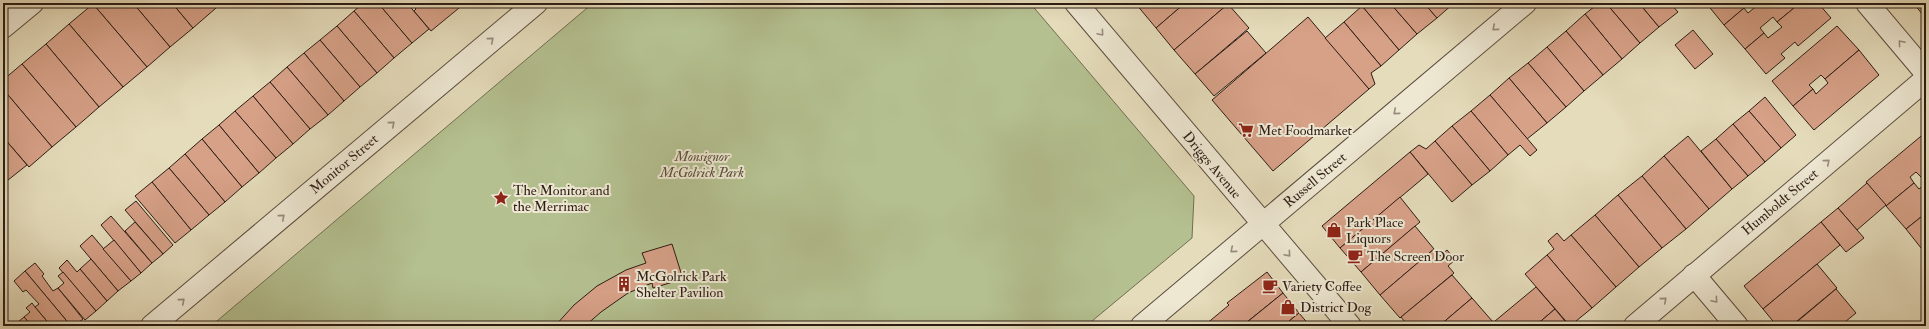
<svg xmlns="http://www.w3.org/2000/svg" width="1929" height="329" viewBox="0 0 1929 329" font-family="'IM FELL Double Pica',serif">
	<style>
		.green { fill: #b4c090; stroke: #706e52 }
		.building { fill: #d7a188; stroke: #2d1c14 }
		.lines { fill: none; stroke-linecap: round; stroke-linejoin: round }
		.minor-casing { stroke: #5b4c3e; stroke-width: 24 }
		.minor { stroke: #eee8d3; stroke-width: 22 }
		.oneway { stroke: #978c7d }
		.labels { text-anchor: middle; dominant-baseline: central; stroke-width: 4; stroke-linejoin: round; paint-order: stroke }
		.poi-label { font-size: 14px; fill: #2d1c14; stroke: #eee8d3; text-anchor: start }
		.park-label { font-size: 14px; font-style: italic; fill: #564d39; stroke: #eee8d3 }
		.street-label { font-size: 14px; fill: #2d1c14; stroke: #eee8d3 }
	</style>
	<rect width="100%" height="100%" fill="#e5dcbb"/>
	<filter id="stains"><feTurbulence type="fractalNoise" baseFrequency=".005" numOctaves="4"/><feColorMatrix values="0 0 0 0 .2 0 0 0 0 .09 0 0 0 0 .02 0 0 0 .5 -.17"/></filter>
	<radialGradient id="worn" r=".72"><stop offset=".6" stop-color="#630" stop-opacity="0"/><stop offset="1" stop-color="#630" stop-opacity=".3"/></radialGradient>
	<polygon class="green" points="593,3 1030,3 1194,196 1192,238 1086,326 211,326"/>
	<g class="building">
		<polygon points="133,3 172,3 193,28 170,47"/>
		<polygon points="133,3 170,47 147,67 93,4"/>
		<polygon points="172,3 211,3 216,8 193,28"/>
		<polygon points="211,3 222,3 216,8"/>
		<polygon points="363,3 378,3 412,43 394,58 354,11"/>
		<polygon points="378,3 407,3 429,29 412,43"/>
		<polygon points="411,3 455,3 459,8 431,31 414,11 416,9"/>
		<polygon points="1138,3 1185,3 1156,28 1136,4"/>
		<polygon points="1185,3 1227,3 1228,4 1174,50 1156,28"/>
		<polygon points="1366,3 1390,3 1417,34 1399,50 1362,6"/>
		<polygon points="1390,3 1424,3 1437,18 1417,34"/>
		<polygon points="1424,3 1454,3 1437,18"/>
		<polygon points="1599,3 1606,3 1640,43 1622,59 1585,14"/>
		<polygon points="1606,3 1639,3 1659,27 1640,43"/>
		<polygon points="1639,3 1670,3 1678,12 1659,27"/>
		<polygon points="1706,3 1740,3 1744,8 1724,25"/>
		<polygon points="1760,3 1800,3 1777,22 1773,17 1760,28 1764,33 1745,49 1724,25 1744,8 1748,13"/>
		<polygon points="1800,3 1818,3 1831,18 1798,46 1795,42 1781,54 1785,58 1766,74 1745,49 1764,33 1768,38 1782,27 1777,22"/>
		<polygon points="1917,3 1926,3 1926,19 1915,5"/>
		<polygon points="93,4 147,67 123,87 69,24"/>
		<polygon points="1228,4 1249,28 1195,74 1174,50"/>
		<polygon points="1362,6 1399,50 1381,66 1344,22"/>
		<polygon points="354,11 394,58 377,73 337,26"/>
		<polygon points="1585,14 1622,59 1603,75 1566,31"/>
		<polygon points="1308,17 1369,89 1273,171 1212,100"/>
		<polygon points="1344,22 1381,66 1371,73 1375,84 1369,89 1325,38"/>
		<polygon points="69,24 123,87 99,107 46,44"/>
		<polygon points="337,26 377,73 360,87 320,40"/>
		<polygon points="1837,26 1859,50 1825,79 1821,75 1809,85 1813,89 1793,106 1772,81"/>
		<polygon points="1693,30 1713,54 1695,69 1675,45"/>
		<polygon points="1247,31 1266,53 1214,96 1195,74"/>
		<polygon points="1566,31 1603,75 1584,91 1547,47"/>
		<polygon points="320,40 360,87 344,101 304,53"/>
		<polygon points="46,44 99,107 76,127 22,64"/>
		<polygon points="1547,47 1584,91 1566,107 1528,63"/>
		<polygon points="1859,50 1879,75 1814,130 1793,106 1813,89 1816,94 1828,83 1825,79"/>
		<polygon points="304,53 344,101 328,115 287,67"/>
		<polygon points="1528,63 1566,107 1547,123 1509,78"/>
		<polygon points="22,64 76,127 52,147 3,89 3,80"/>
		<polygon points="287,67 328,115 310,129 270,82"/>
		<polygon points="1509,78 1547,123 1527,139 1490,95"/>
		<polygon points="270,82 310,129 293,144 253,96"/>
		<polygon points="3,89 52,147 29,167 3,137"/>
		<polygon points="1490,95 1537,150 1530,156 1520,145 1508,155 1471,111"/>
		<polygon points="253,96 293,144 276,158 235,111"/>
		<polygon points="1765,97 1796,135 1781,148 1749,111"/>
		<polygon points="235,111 276,158 259,173 219,125"/>
		<polygon points="1471,111 1508,155 1490,171 1452,126"/>
		<polygon points="1749,111 1781,148 1765,162 1733,124"/>
		<polygon points="1733,124 1765,162 1748,176 1716,139"/>
		<polygon points="219,125 259,173 242,187 202,139"/>
		<polygon points="1452,126 1490,171 1472,185 1435,141"/>
		<polygon points="1926,132 1926,173 1921,177 1916,172 1910,177 1914,183 1886,206 1866,182"/>
		<polygon points="1688,136 1732,189 1709,209 1664,156"/>
		<polygon points="3,137 27,165 3,184"/>
		<polygon points="202,139 242,187 225,202 185,154"/>
		<polygon points="1716,139 1748,176 1732,189 1701,151"/>
		<polygon points="1435,141 1472,185 1452,202 1410,152 1419,145 1426,149"/>
		<polygon points="1410,152 1428,174 1340,248 1322,226"/>
		<polygon points="185,154 225,202 209,215 169,168"/>
		<polygon points="1664,156 1709,209 1686,229 1642,176"/>
		<polygon points="169,168 209,215 191,230 152,182"/>
		<polygon points="1926,173 1926,213 1906,229 1886,206 1914,183 1919,189 1926,183 1921,177"/>
		<polygon points="1642,176 1686,229 1662,248 1618,195"/>
		<polygon points="152,182 191,230 175,243 135,196"/>
		<polygon points="1867,183 1886,205 1857,230 1838,208"/>
		<polygon points="1618,195 1662,248 1639,267 1595,215"/>
		<polygon points="1400,197 1420,222 1361,272 1340,248"/>
		<polygon points="136,201 173,245 163,254 125,210"/>
		<polygon points="1838,208 1864,238 1846,252 1821,222"/>
		<polygon points="1926,213 1926,253 1925,253 1906,229"/>
		<polygon points="1595,215 1639,267 1616,287 1571,235"/>
		<polygon points="111,216 152,263 141,273 101,225"/>
		<polygon points="135,222 163,254 152,263 125,231"/>
		<polygon points="1821,222 1840,245 1763,309 1744,286"/>
		<polygon points="1415,226 1434,249 1380,295 1361,272"/>
		<polygon points="1557,233 1564,241 1571,235 1616,287 1592,308 1547,255 1554,249 1548,241"/>
		<polygon points="92,235 131,281 118,291 80,246"/>
		<polygon points="114,240 141,273 131,281 103,249"/>
		<polygon points="672,244 683,279 653,288 652,283 628,293 601,312 585,326 555,326 574,305 597,286 626,270 646,263 642,253"/>
		<polygon points="1434,249 1440,256 1447,250 1455,260 1448,266 1454,273 1400,318 1380,295"/>
		<polygon points="1547,255 1592,308 1570,326 1525,274"/>
		<polygon points="91,259 118,291 107,301 80,269"/>
		<polygon points="67,260 77,272 80,269 107,301 96,311 59,268"/>
		<polygon points="35,263 44,274 42,276 53,291 58,288 83,319 75,326 71,326 25,271"/>
		<polygon points="1817,264 1837,288 1791,326 1777,326 1763,309"/>
		<polygon points="25,271 71,326 51,326 35,307 39,304 26,290 23,292 14,281"/>
		<polygon points="63,272 96,311 85,320 58,288 64,283 58,276"/>
		<polygon points="1267,272 1283,293 1242,326 1206,326 1205,325 1229,305 1227,303"/>
		<polygon points="1452,275 1472,298 1439,326 1408,326 1401,317"/>
		<polygon points="1536,287 1555,309 1535,326 1489,326"/>
		<polygon points="1836,289 1856,313 1840,326 1792,326"/>
		<polygon points="1283,293 1299,313 1283,326 1248,326 1246,323"/>
		<polygon points="1472,298 1493,322 1489,326 1439,326"/>
		<polygon points="32,303 35,307 51,326 32,326 24,317 30,312 26,308"/>
		<polygon points="1555,309 1569,326 1535,326"/>
		<polygon points="1299,313 1310,326 1283,326"/>
		<polygon points="24,317 32,326 13,326"/>
		<polygon points="8,321 13,326 3,326 3,325"/>
	</g>
	<g class="lines">
		<g class="minor-casing">
			<g id="minor">
				<polyline points="1076,3 1350,326"/>
				<polyline points="1867,3 1926,73"/>
				<polyline points="3,27 32,3"/>
				<polyline points="1694,275 1737,326"/>
				<polyline points="152,326 536,3"/>
				<polyline points="1142,326 1525,3"/>
				<polyline points="1635,326 1926,79"/>
			</g>
		</g>
		<use href="#minor" class="minor"/>
	</g>
	<defs><path id="oneway-chevron" d="M-2-3.5L2.5 0L-2 3.5" fill="none" stroke-width="1.6" stroke-linecap="round" stroke-linejoin="round"/></defs>
	<g class="oneway">
		<use href="#oneway-chevron" transform="translate(1495 28) rotate(140)"/>
		<use href="#oneway-chevron" transform="translate(1101 33) rotate(50)"/>
		<use href="#oneway-chevron" transform="translate(491 40) rotate(-40)"/>
		<use href="#oneway-chevron" transform="translate(1901 43) rotate(-130)"/>
		<use href="#oneway-chevron" transform="translate(1396 112) rotate(140)"/>
		<use href="#oneway-chevron" transform="translate(392 124) rotate(-40)"/>
		<use href="#oneway-chevron" transform="translate(1827 162) rotate(-40)"/>
		<use href="#oneway-chevron" transform="translate(282 217) rotate(-40)"/>
		<use href="#oneway-chevron" transform="translate(1233 250) rotate(140)"/>
		<use href="#oneway-chevron" transform="translate(1288 254) rotate(49)"/>
		<use href="#oneway-chevron" transform="translate(1664 300) rotate(-41)"/>
		<use href="#oneway-chevron" transform="translate(1715 300) rotate(50)"/>
		<use href="#oneway-chevron" transform="translate(182 301) rotate(-40)"/>
	</g>
	<defs>
		<g id="supermarket-bare" transform="scale(1.2)"><path d="M-6-5.5h2.5l.6 2H6L4.5 2H-2.5L-4.4-4H-6ZM-1.5 3.2a1.3 1.3 0 1 0 .1 0ZM3 3.2a1.3 1.3 0 1 0 .1 0Z" fill="#8f2418" stroke="#eee8d3" stroke-width="2.5" paint-order="stroke"/></g>
		<g id="sight-bare" transform="scale(1.2)"><path d="M0-6L1.8-2.2L6-1.7L2.9 1.2L3.7 5.4L0 3.3L-3.7 5.4L-2.9 1.2L-6-1.7L-1.8-2.2Z" fill="#8f2418" stroke="#eee8d3" stroke-width="2.5" paint-order="stroke"/></g>
		<g id="shop-bare" transform="scale(1.2)"><path d="M-5-2.5h2.3a2.7 3.5 0 0 1 5.4 0H5L5.5 6h-11ZM-1.5-2.5h3a1.5 2.3 0 0 0-3 0Z" fill="#8f2418" stroke="#eee8d3" stroke-width="2.5" paint-order="stroke"/></g>
		<g id="cafe-bare" transform="scale(1.2)"><path d="M-5.5-4.5H6V0H3Q3 3.5 0 3.5H-2.5Q-5.5 3.5-5.5 0ZM3-3.2v2h1.7v-2ZM-6 4.5H4V6H-6Z" fill="#8f2418" stroke="#eee8d3" stroke-width="2.5" paint-order="stroke"/></g>
		<g id="building-bare" transform="scale(1.2)"><path d="M-4-6H4V6H1V3H-1V6H-4ZM-2.5-4.3h1.7v1.8h-1.7ZM.8-4.3h1.7v1.8H.8ZM-2.5-1h1.7V.8h-1.7ZM.8-1h1.7V.8H.8Z" fill="#8f2418" stroke="#eee8d3" stroke-width="2.5" paint-order="stroke"/></g>
	</defs>
	<g fill-rule="evenodd">
		<use href="#supermarket-bare" x="1246" y="130"/>
		<use href="#sight-bare" x="501" y="198"/>
		<use href="#shop-bare" x="1334" y="230"/>
		<use href="#cafe-bare" x="1355" y="256"/>
		<use href="#building-bare" x="624" y="284"/>
		<use href="#cafe-bare" x="1270" y="286"/>
		<use href="#shop-bare" x="1288" y="307"/>
	</g>
	<g class="labels">
		<g class="poi-label">
			<text x="1258" y="130">Met Foodmarket</text>
			<text x="513" y="190">The Monitor and<tspan x="513" dy="16">the Merrimac</tspan></text>
			<text x="1346" y="222">Park Place<tspan x="1346" dy="16">Liquors</tspan></text>
			<text x="1367" y="256">The Screen Door</text>
			<text x="636" y="276">McGolrick Park<tspan x="636" dy="16">Shelter Pavilion</tspan></text>
			<text x="1282" y="286">Variety Coffee</text>
			<text x="1300" y="307">District Dog</text>
		</g>
		<g class="park-label">
			<text x="702" y="156">Monsignor<tspan x="702" dy="16">McGolrick Park</tspan></text>
		</g>
		<g class="street-label">
			<text transform="translate(344 164) rotate(-40)">Monitor Street</text>
			<text transform="translate(1212 165) rotate(50)">Driggs Avenue</text>
			<text transform="translate(1315 180) rotate(-40)">Russell Street</text>
			<text transform="translate(1780 202) rotate(-40)">Humboldt Street</text>
		</g>
	</g>
	<rect width="1929" height="329" fill="none" stroke="#e5dcbb" stroke-width="16"/>
	<rect x="4" y="4" width="1921" height="321" fill="none" stroke="#2d1c14" stroke-width="2"/>
	<rect x="8" y="8" width="1913" height="313" fill="none" stroke="#2d1c14"/>
	<rect width="100%" height="100%" filter="url(#stains)"/>
	<rect width="100%" height="100%" fill="url(#worn)"/>
</svg>
